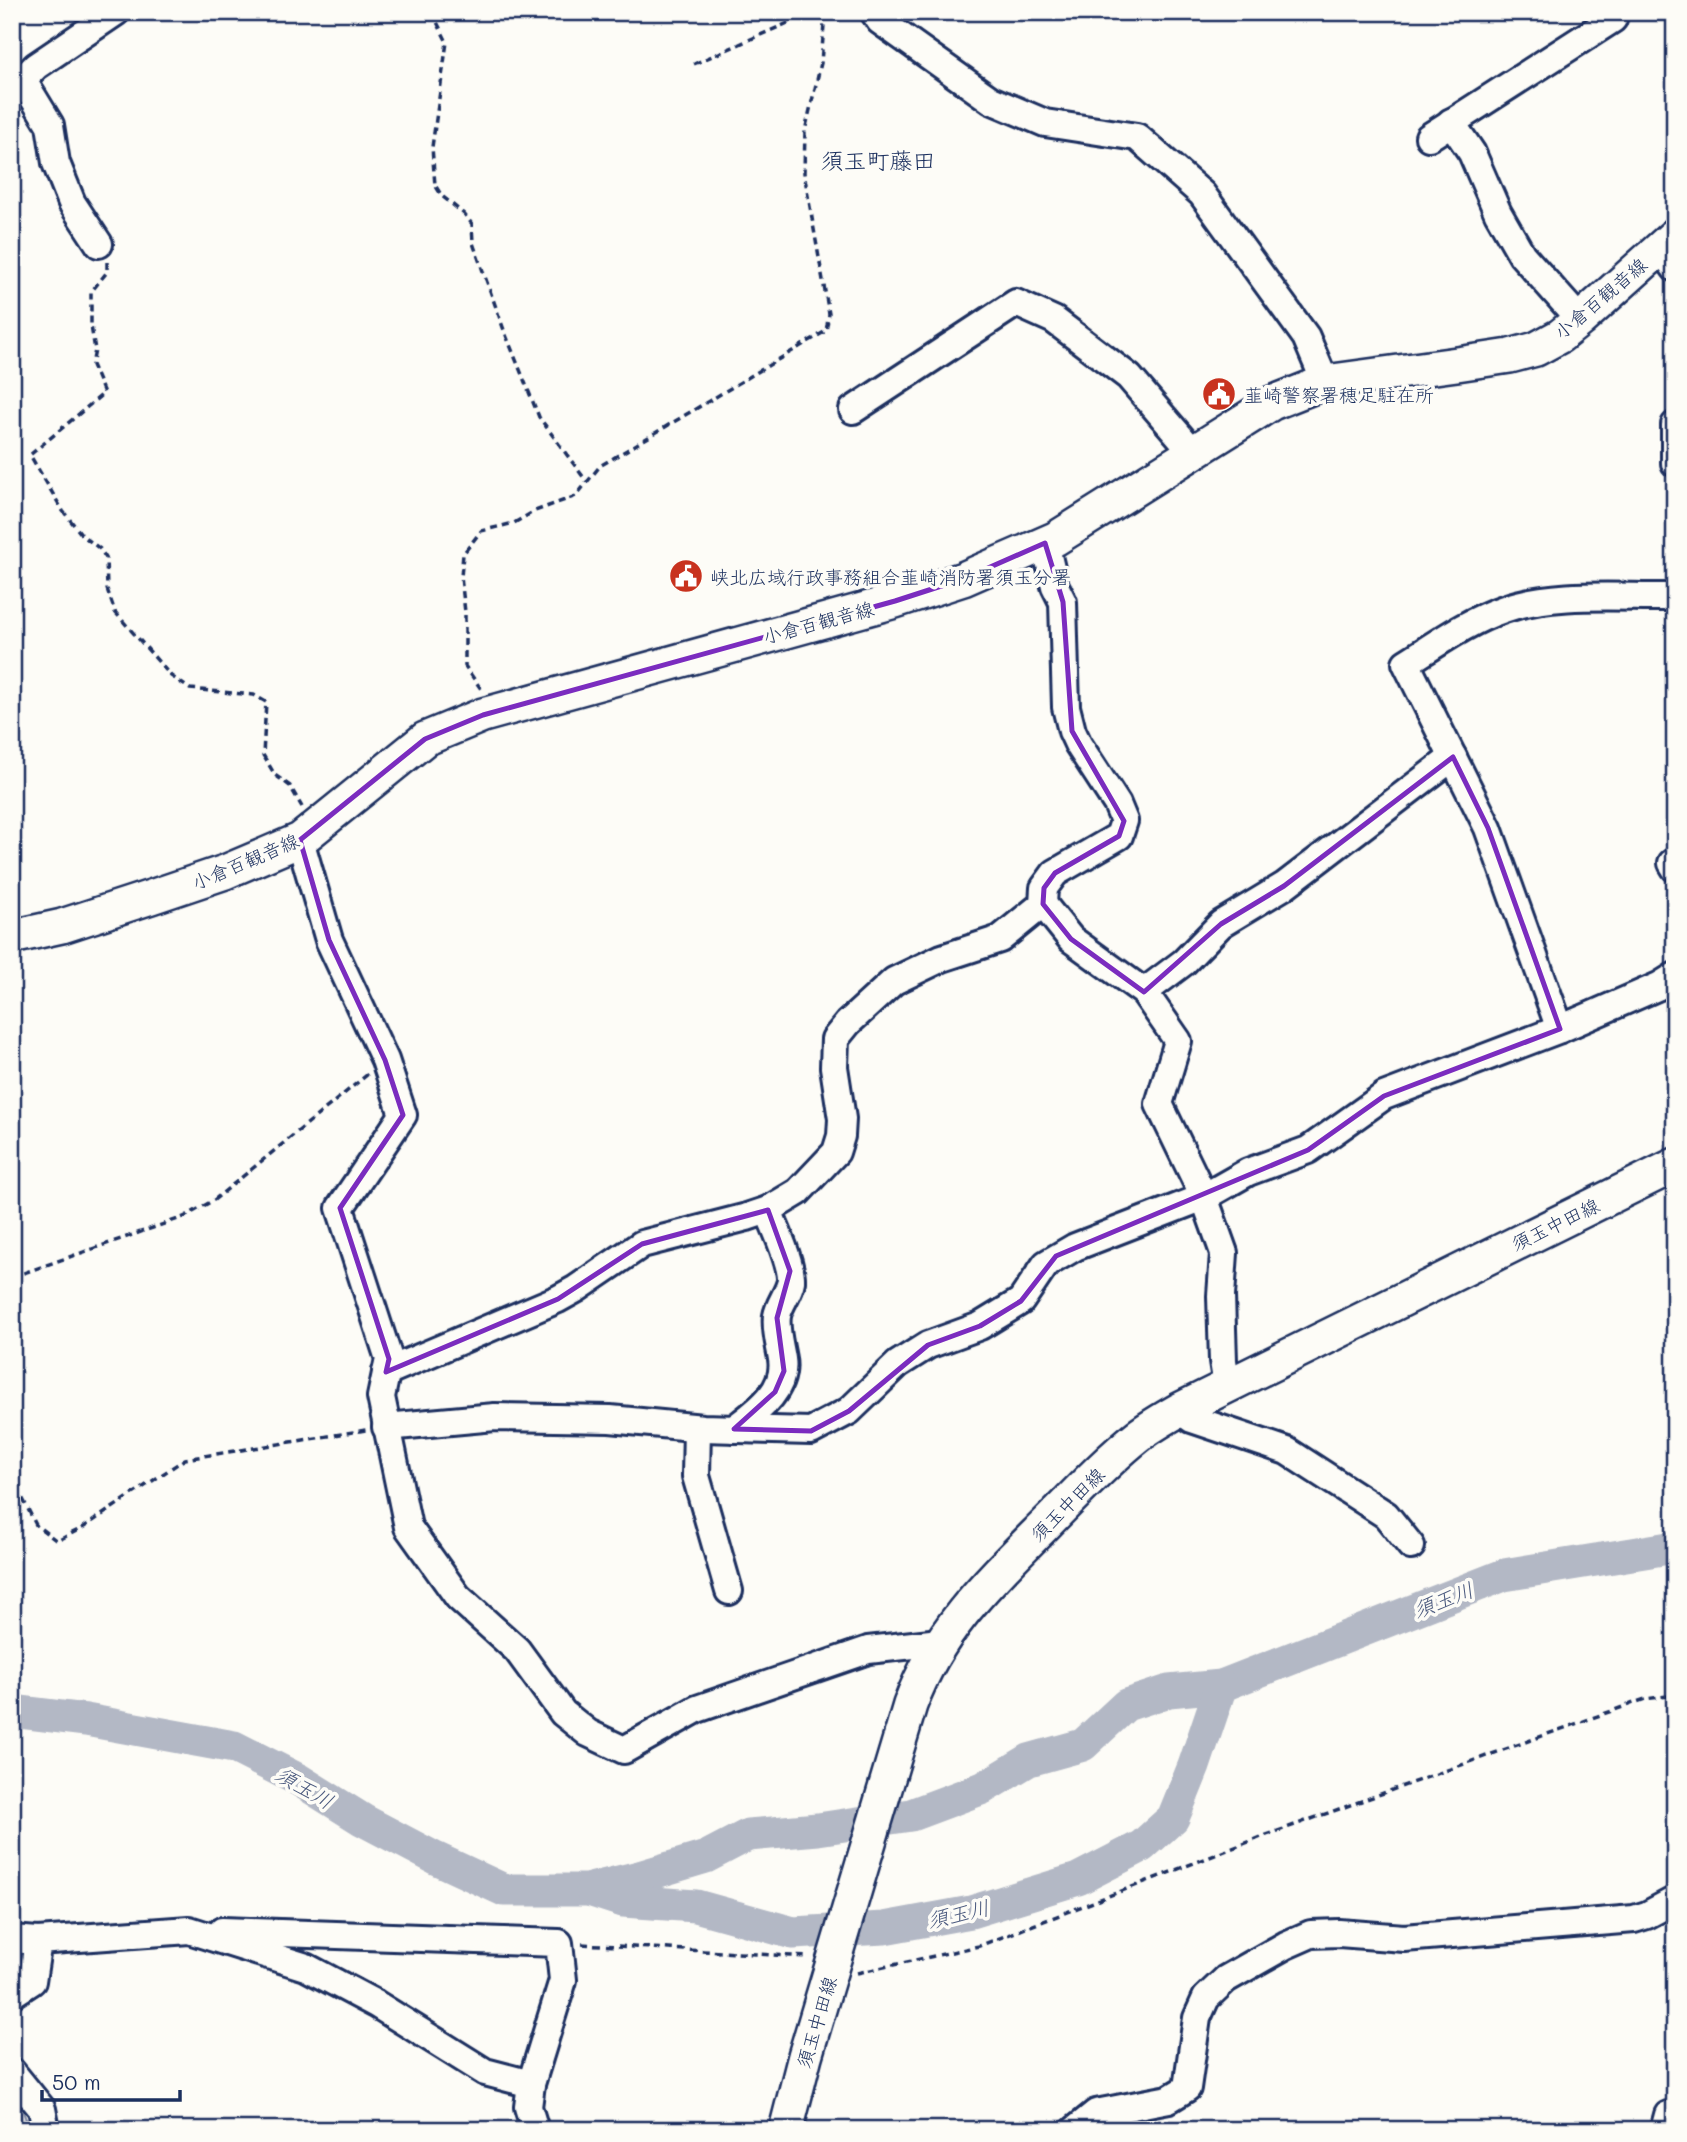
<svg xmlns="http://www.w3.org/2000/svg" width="1687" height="2142" viewBox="0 0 1687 2142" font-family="Mali,'Klee One',sans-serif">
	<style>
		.green { fill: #e0e1e3; stroke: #7e88a0; stroke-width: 2 }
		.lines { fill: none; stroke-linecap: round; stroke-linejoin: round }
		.river { stroke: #b3b8c5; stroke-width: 33 }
		.minor-casing { stroke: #1b2f5e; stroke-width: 32 }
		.major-casing { stroke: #1b2f5e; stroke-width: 38 }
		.path { stroke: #1b2f5e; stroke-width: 3.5; stroke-dasharray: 7 5; stroke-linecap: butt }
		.minor { stroke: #fdfcf7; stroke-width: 26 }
		.major { stroke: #fdfcf7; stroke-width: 33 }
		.marked { fill: none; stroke: #7b2cbf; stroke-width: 5; stroke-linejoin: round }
		.labels { text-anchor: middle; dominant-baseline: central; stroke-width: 7; stroke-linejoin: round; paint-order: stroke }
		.street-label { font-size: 19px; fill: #1b2f5e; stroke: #fdfcf7 }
		.poi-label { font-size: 19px; fill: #1b2f5e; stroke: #fdfcf7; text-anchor: start }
		.water-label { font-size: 21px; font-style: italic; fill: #49587d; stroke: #fdfcf7 }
		.quarter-label { font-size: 23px; fill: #1b2f5e; stroke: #fdfcf7 }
	</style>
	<rect width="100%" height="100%" fill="#fdfcf7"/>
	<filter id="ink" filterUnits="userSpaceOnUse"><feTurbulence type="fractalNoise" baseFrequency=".0143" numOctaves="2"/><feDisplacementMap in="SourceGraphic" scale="14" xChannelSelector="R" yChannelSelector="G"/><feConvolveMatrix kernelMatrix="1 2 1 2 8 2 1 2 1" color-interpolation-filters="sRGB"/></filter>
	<g filter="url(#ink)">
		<polygon class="green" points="12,2106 21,2106 28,2125 25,2130 12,2130"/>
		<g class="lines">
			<g class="river">
				<polyline points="12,1711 86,1720 234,1747 299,1780 363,1820 435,1858 504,1890 586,1890 639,1877 706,1857 748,1835 818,1829 911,1815 983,1788 1029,1760 1083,1745 1126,1705 1169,1691 1221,1686 1504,1575 1675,1547"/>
				<polyline points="592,1891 623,1901 696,1906 793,1933 884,1928 971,1912 1078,1879 1142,1846 1173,1818 1194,1766 1221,1686"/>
			</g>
			<g class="minor-casing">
				<g id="minor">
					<polyline points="874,12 880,21 991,100 1045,123 1137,137 1202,194 1306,337 1325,382"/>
					<polyline points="22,79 50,125 56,163 72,203 99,244"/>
					<polyline points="12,90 36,66 116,12"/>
					<polyline points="1451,122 1472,153 1498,213 1522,255 1580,320"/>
					<polyline points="1429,137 1613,19 1609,12"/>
					<polyline points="1660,247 1675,268"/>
					<polyline points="853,410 1016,303 1054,320 1129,377 1194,453"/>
					<polyline points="1675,425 1675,463"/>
					<polyline points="300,840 329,940 385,1060 403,1115 340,1208 389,1359 381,1397 408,1527 458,1597 517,1650 563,1713 588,1733 624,1750 697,1709 868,1650 940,1642"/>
					<polyline points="1675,861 1672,863 1675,868"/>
					<polyline points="1043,904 1071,939 1144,992 1178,1041 1159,1104 1204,1197 1224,1253 1221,1296 1223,1361 1227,1386"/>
					<polyline points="1144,992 1184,962 1221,924 1284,886 1453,757"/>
					<path d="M1560 1029 1488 828 1406 663C1438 643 1468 621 1504 609 1555 591 1621 598 1675 597"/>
					<polyline points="386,1372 558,1299 576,1289 642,1244 747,1217 768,1210 798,1192 836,1152 841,1136 842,1119 834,1067 835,1039 848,1023 894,981 942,958 1000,939 1043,904 1044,888 1055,873 1119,836 1124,821 1117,804 1078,744 1072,731 1066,707 1063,602 1055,586 1045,543"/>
					<polyline points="1179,1410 1192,1419 1287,1451 1386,1515 1411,1546"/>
					<polyline points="386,1427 495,1417 610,1419 703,1428 811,1431 849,1411 898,1364 928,1345 980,1326 1021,1301 1046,1264 1075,1247 1204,1197 1248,1172 1308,1150 1384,1096 1560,1029 1659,986 1675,976"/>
					<polyline points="697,1428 696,1476 729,1591"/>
					<path d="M734 1429C757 1411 787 1391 782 1359 780 1346 775 1329 777 1316 779 1304 789 1293 791 1281 792 1263 775 1228 768 1210"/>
					<polyline points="222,1931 559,1943 563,1980 531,2084 528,2107 535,2130"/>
					<polyline points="12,1939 38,1941"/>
					<polyline points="12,1994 32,1981 38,1941 189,1930 306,1967 376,2004 485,2072 531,2084"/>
					<polyline points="12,2072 42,2109 46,2130"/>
					<polyline points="1075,2130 1096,2113 1169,2099 1187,2088 1197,2018 1206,1998 1226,1979 1286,1945 1311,1934 1339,1933 1404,1938 1634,1919 1647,1915 1675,1900"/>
					<polyline points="1664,2130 1668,2115"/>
				</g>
			</g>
			<g class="major-casing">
				<g id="major">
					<polyline points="12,937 62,926 151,897 225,872 300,840 425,739 483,715 895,601 963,579 1055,539 1272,403 1325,382 1457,364 1510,356 1536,349 1560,336 1580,320 1675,235"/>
					<path d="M786 2130 805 2056 910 1705C938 1629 990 1580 1046 1524 1076 1494 1105 1462 1138 1436 1151 1426 1165 1418 1179 1410L1675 1165"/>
				</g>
			</g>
			<g class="path">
				<polyline points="432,12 447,42 432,147 435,185 442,196 464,214 472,224 473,243 504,330 539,417 587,482"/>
				<polyline points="694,64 813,12"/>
				<polyline points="107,262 107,272 91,292 91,326 95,350 92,365 104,393 30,455 63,511 82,535 100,549 106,558 107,589 115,612 171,676 190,689 254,695 266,702 263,755 275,775 290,786 302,807"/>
				<polyline points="481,689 465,666 465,612 461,577 463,554 481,531 514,523 535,511 576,496 600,466 826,331 829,314 804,173 805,131 821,63 825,12"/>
				<polyline points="12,1277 184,1217 214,1200 368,1074"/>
				<polyline points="12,1477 36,1525 57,1541 84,1527 185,1459 366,1430"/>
				<polyline points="582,1944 808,1957"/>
				<polyline points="857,1973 979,1946 1264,1836 1645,1699 1675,1695"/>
			</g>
			<use href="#minor" class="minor"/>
			<use href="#major" class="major"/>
		</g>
	</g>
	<path class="marked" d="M1045 543 1063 602 1072 731 1124 821 1119 836 1055 873 1044 888 1043 904 1071 939 1144 992 1221 924 1284 886 1453 757 1488 828 1560 1029 1384 1096 1308 1150 1056 1256 1021 1301 980 1326 928 1345 849 1411 811 1431 734 1429 775 1392 784 1371 777 1318 790 1271 768 1210 642 1244 558 1299 386 1372 389 1359 340 1208 403 1115 385 1060 329 940 300 840 425 739 483 715 895 601 963 579Z"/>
	<defs>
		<g id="civic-disc" transform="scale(1.75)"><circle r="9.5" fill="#c8321e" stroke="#fdfcf7"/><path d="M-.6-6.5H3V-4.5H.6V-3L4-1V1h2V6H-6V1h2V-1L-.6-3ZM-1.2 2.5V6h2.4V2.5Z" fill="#fff"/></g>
	</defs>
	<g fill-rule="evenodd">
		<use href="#civic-disc" x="1219" y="394"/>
		<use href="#civic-disc" x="686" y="576"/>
	</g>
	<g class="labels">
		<g class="street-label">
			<text transform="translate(1600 298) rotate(-40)">小倉百観音線</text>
			<text transform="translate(818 622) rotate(-15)">小倉百観音線</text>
			<text transform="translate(245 861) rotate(-23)">小倉百観音線</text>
			<text transform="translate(1555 1224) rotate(-26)">須玉中田線</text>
			<text transform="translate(1067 1504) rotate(-45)">須玉中田線</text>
			<text transform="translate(816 2022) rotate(-73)">須玉中田線</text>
		</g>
		<g class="poi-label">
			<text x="1244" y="394">韮崎警察署穂足駐在所</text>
			<text x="710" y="576">峡北広域行政事務組合韮崎消防署須玉分署</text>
		</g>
		<g class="water-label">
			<text transform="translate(1443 1599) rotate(-21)">須玉川</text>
			<text transform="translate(305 1787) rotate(30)">須玉川</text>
			<text transform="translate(958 1913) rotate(-13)">須玉川</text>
		</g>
		<g class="quarter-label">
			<text x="878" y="160">須玉町藤田</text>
		</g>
	</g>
	<rect width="1687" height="2142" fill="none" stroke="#fdfcf7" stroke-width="42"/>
	<rect x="21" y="21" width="1645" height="2100" fill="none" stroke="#1b2f5e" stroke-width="2.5" filter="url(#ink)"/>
	<path d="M42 2090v10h138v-10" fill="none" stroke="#1b2f5e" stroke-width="3.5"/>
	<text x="52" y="2090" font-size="21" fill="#1b2f5e" stroke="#fdfcf7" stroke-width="5" paint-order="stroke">50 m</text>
</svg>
